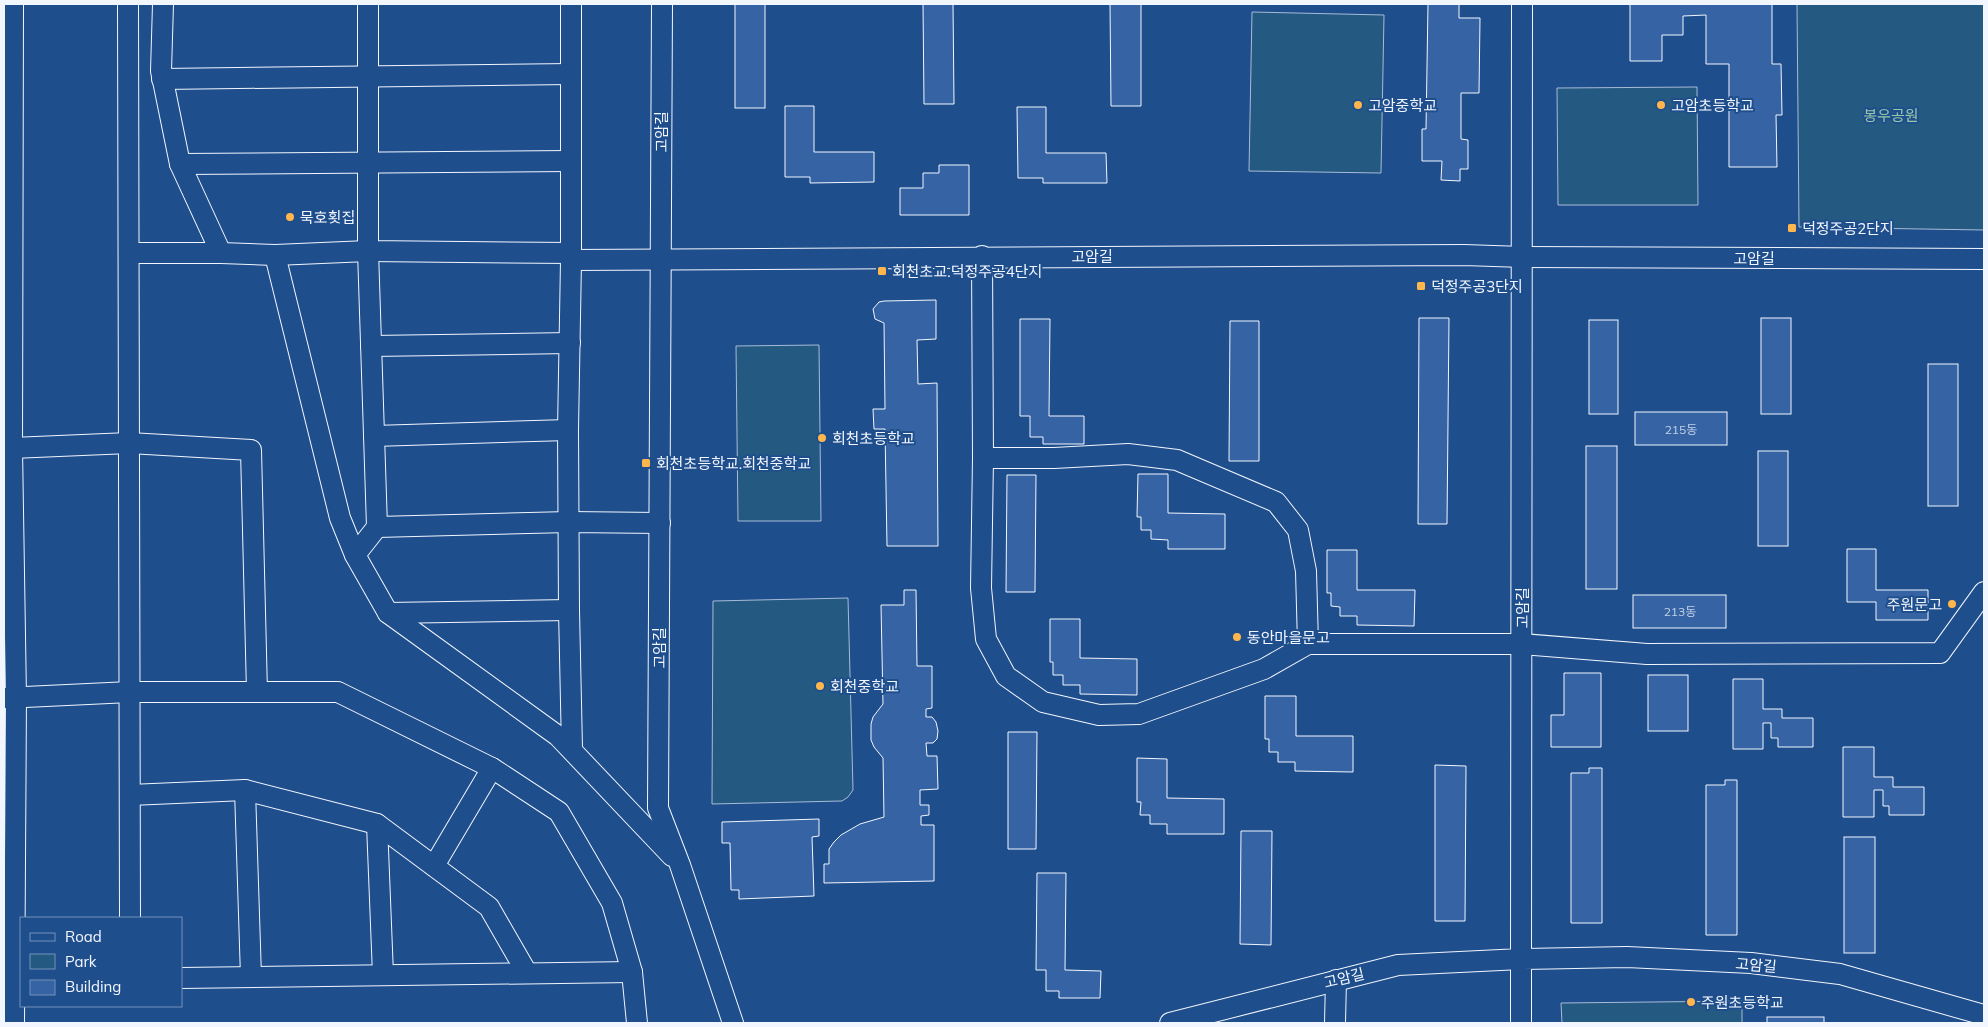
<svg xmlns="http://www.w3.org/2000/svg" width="1988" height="1027" viewBox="0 0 1988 1027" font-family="Mulish,'Noto Sans KR',sans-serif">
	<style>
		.green { fill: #245a82; stroke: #a8bbd7 }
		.building { fill: #3563a3; stroke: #f2f6ff }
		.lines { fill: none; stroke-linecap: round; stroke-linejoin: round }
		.minor-casing { stroke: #f2f6ff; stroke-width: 22 }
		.minor { stroke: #1f4e8c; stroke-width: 20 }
		.poi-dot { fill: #ffb74d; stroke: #1f4e8c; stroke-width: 2 }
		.labels { text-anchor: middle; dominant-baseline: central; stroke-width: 4; stroke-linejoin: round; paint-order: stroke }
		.number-label { font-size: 12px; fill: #c3d1e8 }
		.poi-label { font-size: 15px; fill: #f2f6ff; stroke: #1f4e8c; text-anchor: start }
		.park-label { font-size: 15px; fill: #97c8a6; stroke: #1f4e8c }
		.street-label { font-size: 15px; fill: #f2f6ff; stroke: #1f4e8c }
	</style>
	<rect width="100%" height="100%" fill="#1f4e8c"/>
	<g class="green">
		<polygon points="1797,4 1984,4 1984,230 1799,227"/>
		<polygon points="1252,12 1384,15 1381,173 1249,171"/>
		<polygon points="1697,87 1698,205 1558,205 1557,88"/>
		<polygon points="819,345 821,521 738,521 736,346"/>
		<polygon points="848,598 853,790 848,797 842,801 712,804 713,601"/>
		<polygon points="1742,1001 1742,1023 1562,1023 1561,1003"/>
	</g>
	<g class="building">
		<rect x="735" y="4" width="30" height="104"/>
		<polygon points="923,4 953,4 954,104 924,104"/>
		<polygon points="1110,4 1141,4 1141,106 1111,106"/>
		<polygon points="1428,4 1459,4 1459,18 1480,18 1479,93 1461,93 1461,139 1468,140 1468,169 1460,169 1460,181 1441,180 1442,161 1422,161 1422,129 1426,129"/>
		<polygon points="1630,4 1772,4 1772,64 1781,64 1782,115 1776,115 1777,167 1729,167 1729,64 1706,64 1706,15 1683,16 1683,35 1662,35 1662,61 1630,61"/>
		<polygon points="785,106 814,106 814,152 874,152 874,182 810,183 810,177 785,177"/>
		<polygon points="1017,107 1046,107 1046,153 1106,153 1107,183 1043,183 1043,178 1018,178"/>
		<polygon points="939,165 969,165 969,215 900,215 900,188 923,188 923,173 939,173"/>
		<polygon points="936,300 936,339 917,340 918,384 937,383 938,546 887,546 885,429 874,429 873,409 885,409 884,323 875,319 873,309 879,302 884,301"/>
		<polygon points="1419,318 1449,318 1447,524 1418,524"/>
		<rect x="1761" y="318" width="30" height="96"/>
		<polygon points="1020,319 1050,319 1049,416 1084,416 1084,444 1043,444 1043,437 1030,437 1030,416 1020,416"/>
		<rect x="1589" y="320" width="29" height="94"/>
		<polygon points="1230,321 1259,321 1259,461 1229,461"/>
		<rect x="1928" y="364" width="30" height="142"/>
		<rect x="1635" y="412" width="92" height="33"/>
		<rect x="1586" y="446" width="31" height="143"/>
		<rect x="1758" y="451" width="30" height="95"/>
		<polygon points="1138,474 1168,474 1168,513 1225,514 1225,549 1168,549 1168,540 1151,539 1151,530 1141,530 1141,517 1137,517"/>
		<polygon points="1007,475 1036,475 1035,592 1006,592"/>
		<polygon points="1847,549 1876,549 1876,590 1928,590 1928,620 1876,620 1876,602 1847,602"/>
		<polygon points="1327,550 1357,550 1357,590 1415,590 1414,626 1357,625 1357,616 1340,616 1340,607 1331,606 1331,593 1327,593"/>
		<polygon points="904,590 916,590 917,666 932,666 932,708 926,709 926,717 932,717 936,722 938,731 937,739 933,743 926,743 927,756 937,756 938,789 920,790 920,805 929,805 929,815 921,816 921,825 934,825 934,881 824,883 824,864 829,864 829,849 834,842 841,835 860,824 884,817 883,758 874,747 871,740 871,724 873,717 883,704 881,605 904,605"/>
		<rect x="1633" y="595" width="93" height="33"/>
		<polygon points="1050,619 1080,619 1080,658 1137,659 1137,695 1080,694 1080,685 1063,685 1063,675 1053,675 1053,662 1050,662"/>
		<polygon points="1564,673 1601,673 1601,747 1551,747 1551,715 1564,715"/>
		<rect x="1648" y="675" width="40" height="56"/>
		<polygon points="1733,679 1763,679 1763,709 1782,709 1782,718 1813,718 1813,747 1778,747 1778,738 1771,738 1771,723 1763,723 1763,749 1733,749"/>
		<polygon points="1265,696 1296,696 1296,736 1353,736 1353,772 1295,771 1295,762 1278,762 1278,752 1269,752 1269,739 1265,739"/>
		<polygon points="1008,732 1037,732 1036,849 1008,849"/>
		<polygon points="1843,747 1874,747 1874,777 1893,777 1893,787 1924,787 1924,815 1889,815 1889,806 1883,806 1883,790 1874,790 1874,817 1843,817"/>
		<polygon points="1137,758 1167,759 1167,798 1224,799 1224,834 1167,834 1167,824 1150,824 1150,815 1140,815 1141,802 1137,802"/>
		<polygon points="1435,765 1466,766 1465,921 1435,921"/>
		<polygon points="1589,768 1602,768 1602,923 1571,923 1571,773 1589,773"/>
		<polygon points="1725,780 1737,780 1737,935 1706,935 1706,785 1725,785"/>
		<polygon points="819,819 819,836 812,837 814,896 739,899 739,890 731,890 730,843 722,843 722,822"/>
		<polygon points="1241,831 1272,831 1271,945 1240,944"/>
		<rect x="1844" y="837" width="31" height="116"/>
		<polygon points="1037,873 1066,873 1065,970 1101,971 1100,998 1059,998 1059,991 1046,991 1046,970 1036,970"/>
		<rect x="1767" y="1017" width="57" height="6"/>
	</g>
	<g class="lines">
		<g class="minor-casing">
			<g id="minor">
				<polyline points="13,4 12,448 129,443 251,450 257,692"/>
				<polyline points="128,4 130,918"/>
				<polyline points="163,4 161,71 180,164 221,253 275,255 340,518 355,555"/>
				<polyline points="368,4 368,251 571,253"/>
				<polyline points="571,4 571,260 568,430 569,610 572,749"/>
				<polyline points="662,4 658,808 680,865 733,1023"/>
				<polyline points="162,79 571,74"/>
				<polyline points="180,164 570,161"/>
				<polyline points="129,253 221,253"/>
				<polyline points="275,255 368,251 377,527 355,555 388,613 558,736 672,856"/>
				<polyline points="982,256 983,458 981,588 986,639 1006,676 1043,702 1099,715 1139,714 1264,669 1308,644 1522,644 1647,654 1940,653 1984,592"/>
				<polyline points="571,260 1464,255 1523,257 1984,259"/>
				<polyline points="371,346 570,343"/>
				<polyline points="374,436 568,430"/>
				<polyline points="4,448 12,448 16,698 14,1023"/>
				<polyline points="983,458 1054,458 1128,454 1177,460 1276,502 1298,530 1306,571 1308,644"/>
				<polyline points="377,527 569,522 660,523"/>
				<polyline points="388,613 569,610"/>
				<polyline points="4,698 130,692 338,692 492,768 559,812 612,903 632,972 637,1023"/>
				<polyline points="245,790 251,977"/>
				<polyline points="130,795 245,790 377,824 489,907 527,973"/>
				<polyline points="377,824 383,975"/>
				<polyline points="434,866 492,768"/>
				<polyline points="181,978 632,972"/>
				<polyline points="1170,1023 1398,965 1521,959 1522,4"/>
				<polyline points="1335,1023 1336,980"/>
				<polyline points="1521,1023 1521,959 1627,957 1751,963 1840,974 1984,1015"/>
			</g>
		</g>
		<use href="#minor" class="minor"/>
	</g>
	<g class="poi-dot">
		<circle cx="1358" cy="105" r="5"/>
		<circle cx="1661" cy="105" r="5"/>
		<circle cx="290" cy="217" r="5"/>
		<rect x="1787" y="223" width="10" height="10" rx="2.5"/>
		<rect x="877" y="266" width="10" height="10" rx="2.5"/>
		<rect x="1416" y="281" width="10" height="10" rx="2.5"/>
		<circle cx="822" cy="438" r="5"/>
		<rect x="641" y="458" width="10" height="10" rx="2.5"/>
		<circle cx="1952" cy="604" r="5"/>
		<circle cx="1237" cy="637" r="5"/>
		<circle cx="820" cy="686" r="5"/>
		<circle cx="1691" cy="1002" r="5"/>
	</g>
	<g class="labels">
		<g class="number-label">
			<text x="1681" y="429">215동</text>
			<text x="1680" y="611">213동</text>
		</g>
		<g class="poi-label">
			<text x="1368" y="105">고암중학교</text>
			<text x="1671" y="105">고암초등학교</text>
			<text x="300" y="217">묵호횟집</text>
			<text x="1802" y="228">덕정주공2단지</text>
			<text x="892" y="271">회천초교.덕정주공4단지</text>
			<text x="1431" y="286">덕정주공3단지</text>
			<text x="832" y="438">회천초등학교</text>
			<text x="656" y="463">회천초등학교.회천중학교</text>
			<text x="1942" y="604" text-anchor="end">주원문고</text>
			<text x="1247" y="637">동안마을문고</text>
			<text x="830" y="686">회천중학교</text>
			<text x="1701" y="1002">주원초등학교</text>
		</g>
		<g class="park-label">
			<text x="1891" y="115">봉우공원</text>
		</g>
		<g class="street-label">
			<text transform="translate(661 132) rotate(-90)">고암길</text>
			<text x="1092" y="256">고암길</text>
			<text x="1754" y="258">고암길</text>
			<text transform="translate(1522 608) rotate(-90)">고암길</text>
			<text transform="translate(659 648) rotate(-90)">고암길</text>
			<text transform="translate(1756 965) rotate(5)">고암길</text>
			<text transform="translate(1344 978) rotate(-14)">고암길</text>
		</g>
	</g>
	<rect width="1988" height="1027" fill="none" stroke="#f2f6ff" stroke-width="10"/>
	<rect x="20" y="917" width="162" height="90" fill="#1f4e8c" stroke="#7391ba"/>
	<rect x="30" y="933" width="25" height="8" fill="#1f4e8c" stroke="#7391ba"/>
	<text x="65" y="942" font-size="15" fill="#f2f6ff">Road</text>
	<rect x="30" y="954" width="25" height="15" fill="#245a82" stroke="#7391ba"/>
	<text x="65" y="967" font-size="15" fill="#f2f6ff">Park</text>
	<rect x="30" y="980" width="25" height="15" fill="#3563a3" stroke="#7391ba"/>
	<text x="65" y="992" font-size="15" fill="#f2f6ff">Building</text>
</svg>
